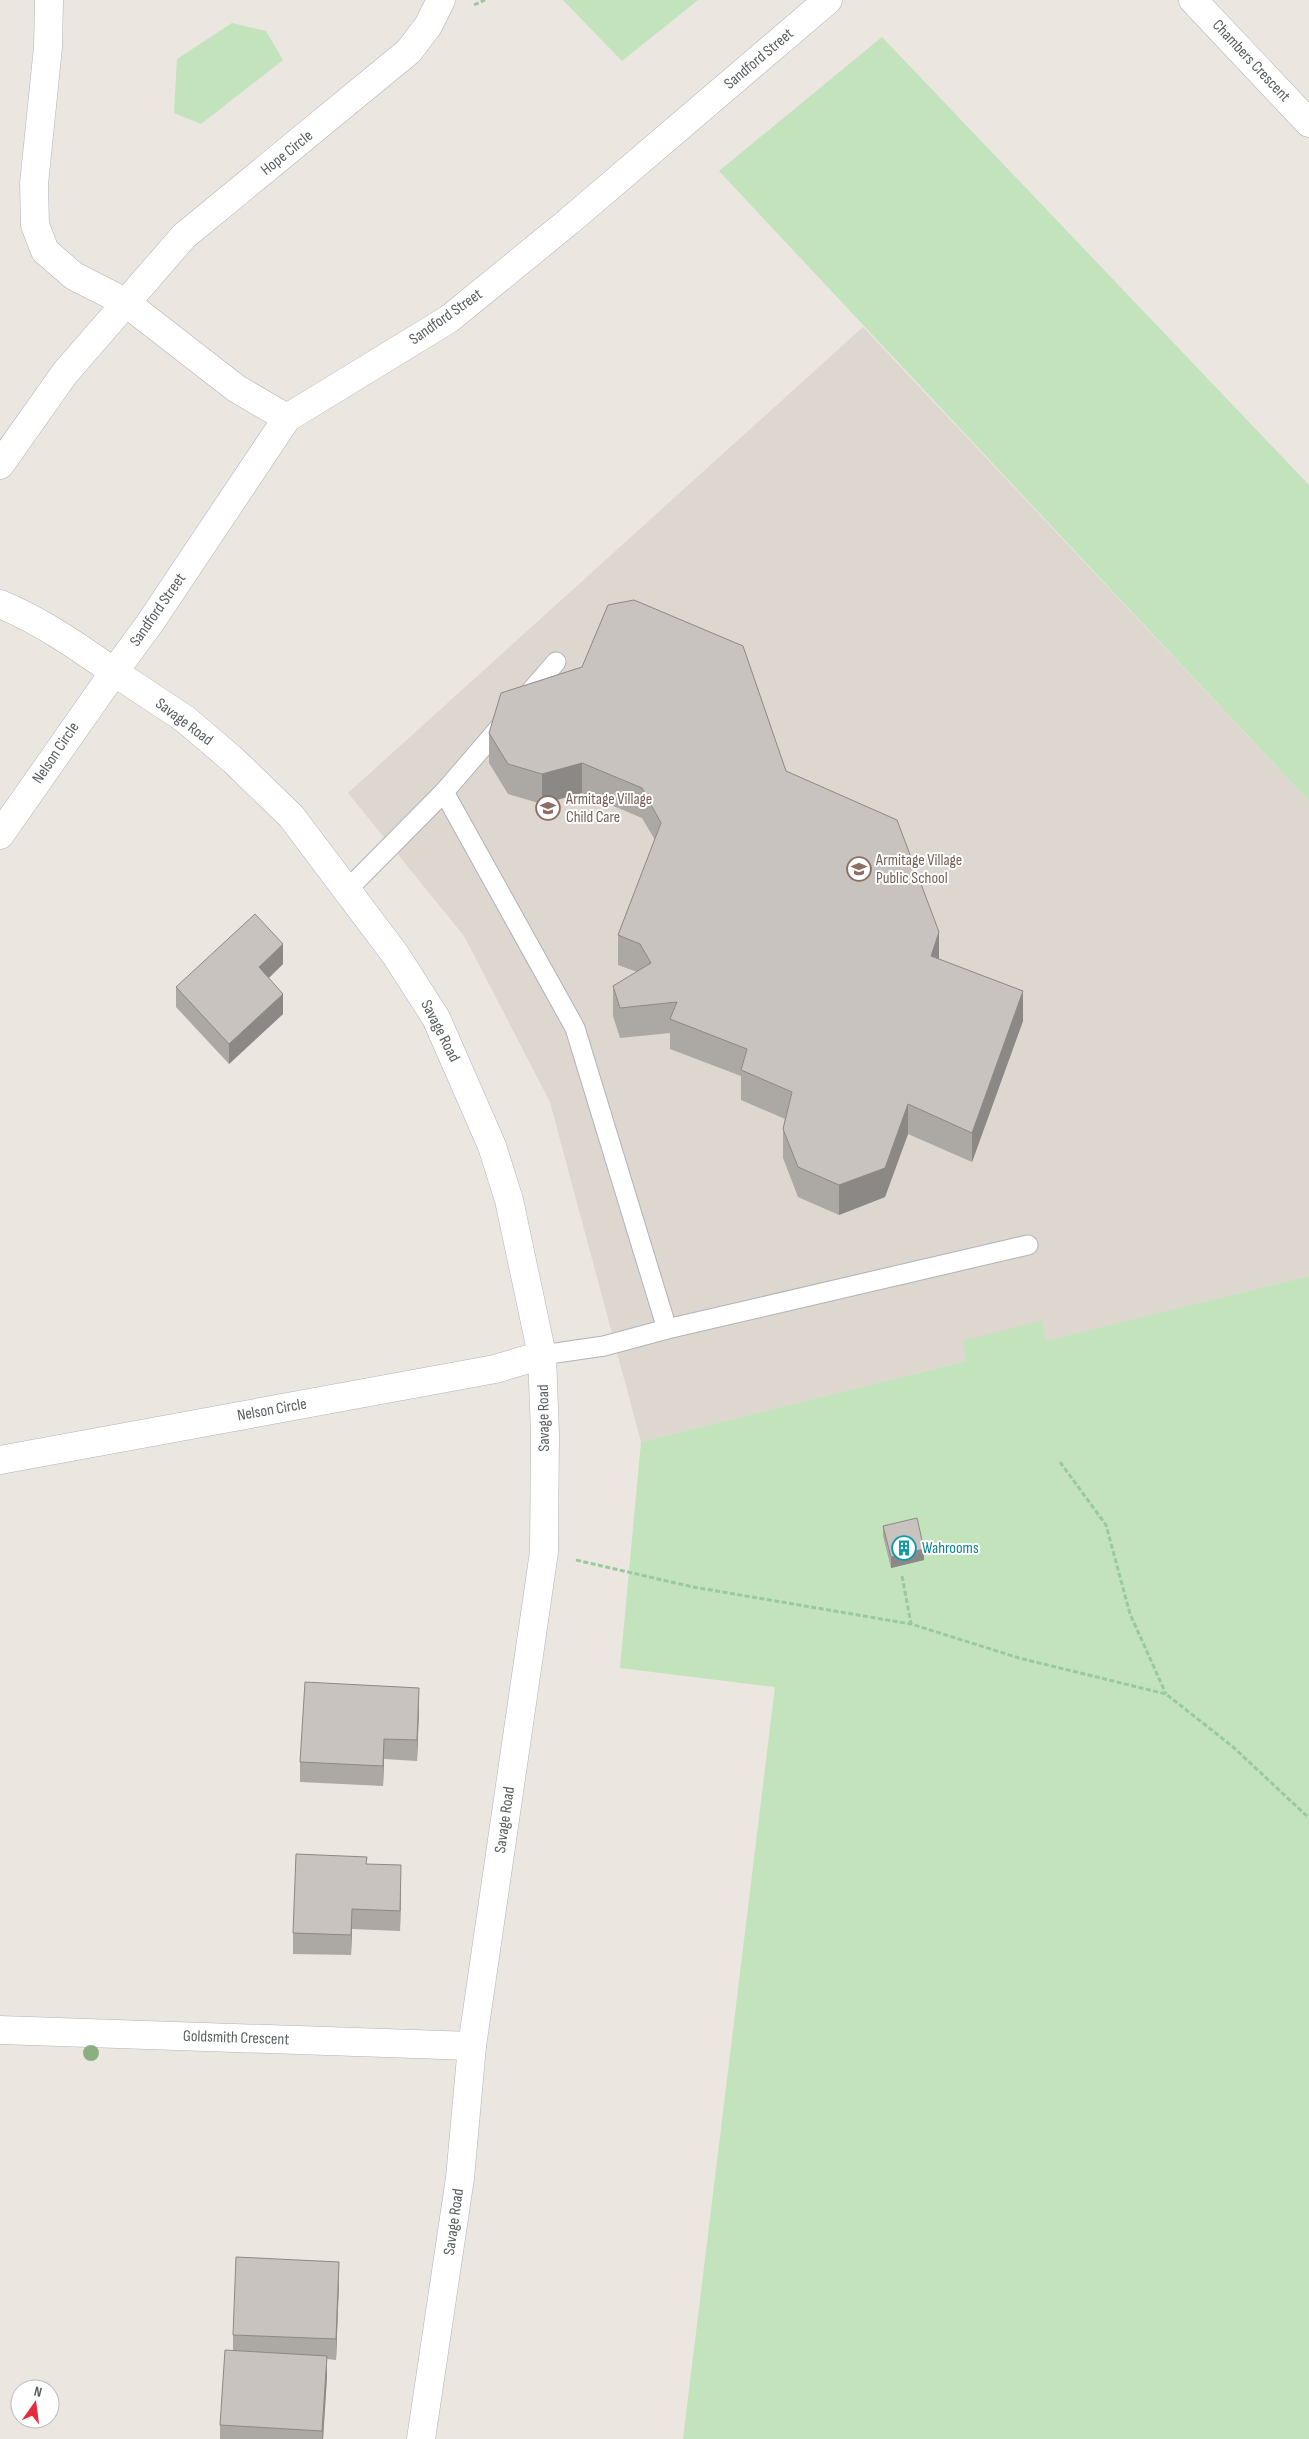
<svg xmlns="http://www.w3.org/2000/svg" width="1309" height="2439" viewBox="0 0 1309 2439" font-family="'Sofia Sans Condensed',sans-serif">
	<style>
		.education { fill: #ddd7d0 }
		.green { fill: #c2e3bb }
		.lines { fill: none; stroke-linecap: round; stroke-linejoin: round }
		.service-casing { stroke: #b0b3b7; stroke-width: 21 }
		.minor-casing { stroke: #b0b3b7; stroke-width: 29 }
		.tertiary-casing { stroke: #b0b3b7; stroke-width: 29 }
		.path { stroke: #98ca9e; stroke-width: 3; stroke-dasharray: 5 2.5; stroke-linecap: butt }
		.service { stroke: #fff; stroke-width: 19 }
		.minor { stroke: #fff; stroke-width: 28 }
		.tertiary { stroke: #fff; stroke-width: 28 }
		.tree { fill: #8caf82 }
		.wall { fill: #aca8a3 }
		.shaded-wall { fill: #8c8885 }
		.building { fill: #c8c3be; stroke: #8c8885 }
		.labels { text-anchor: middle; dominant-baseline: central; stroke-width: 4; stroke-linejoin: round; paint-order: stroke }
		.street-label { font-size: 16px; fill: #585d60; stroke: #fff }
		.education-label { font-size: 16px; fill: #785e54; stroke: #fff; text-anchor: start }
		.culture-label { font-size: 16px; fill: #0d838f; stroke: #fff; text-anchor: start }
	</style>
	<rect width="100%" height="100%" fill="#ebe6df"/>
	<polygon class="education" points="863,327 1309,801 1309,1276 641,1442 550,1102 464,936 348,793"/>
	<g class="green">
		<polygon points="563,0 698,0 622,61"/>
		<polygon points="232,23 266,31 283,60 201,124 174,113 177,59"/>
		<polygon points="882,37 1309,485 1309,801 719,171"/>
		<polygon points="1309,1276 1309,2439 683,2439 775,1687 620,1668 641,1442 967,1361 962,1341 1042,1321 1046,1341"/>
	</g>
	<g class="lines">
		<g class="service-casing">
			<g id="service">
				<polyline points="524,699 556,662"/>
				<polyline points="444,792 575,1028 667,1329"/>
				<polyline points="346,891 444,792 506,720"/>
				<polyline points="542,1355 604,1346 667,1329 1028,1245"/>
			</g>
		</g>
		<g class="minor-casing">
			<g id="minor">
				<polyline points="49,0 48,47 34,184 35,225 45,251 74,276 125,302 237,389 287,418"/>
				<polyline points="1193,0 1309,123"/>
				<polyline points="0,465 65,373 184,236 409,51 428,26 441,0"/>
				<polyline points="0,835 114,672 185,719 233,760 291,816 395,954 436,1018 492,1146 509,1200 542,1355 545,1434 544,1552 472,2046 460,2178 421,2439"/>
				<polyline points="0,1460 495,1369 542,1355"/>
				<polyline points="0,2030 472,2046"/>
			</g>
		</g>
		<g class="tertiary-casing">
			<path id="tertiary" d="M0 604C41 621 77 646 114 672L150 623 287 418 449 319 568 222 828 0"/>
		</g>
		<g class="path">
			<polyline points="474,5 485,0"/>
			<polyline points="1060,1462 1106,1525 1130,1614 1166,1694"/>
			<polyline points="576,1560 693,1587 911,1624 1019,1658 1166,1694 1232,1746 1309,1818"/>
			<polyline points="902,1576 911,1624"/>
		</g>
		<use href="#service" class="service"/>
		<use href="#minor" class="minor"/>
		<use href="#tertiary" class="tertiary"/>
	</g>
	<circle class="tree" cx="91" cy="2053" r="8"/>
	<g class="wall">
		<polygon points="489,733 786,771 939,959 1023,1021 972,1162 908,1134 885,1197 839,1215 798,1197 783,1158 783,1129 785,1119 741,1100 741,1076 670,1049 670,1033 620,1038 613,1016 613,986 637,972 618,965 618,935 655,840 642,818 582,793 542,804 508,794 489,763"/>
		<polygon points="283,964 269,978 283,1014 229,1064 176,1007 176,987"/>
		<polygon points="883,1526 924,1560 891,1568 883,1536"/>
		<polygon points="419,1709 417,1761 384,1759 383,1786 300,1782 300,1762"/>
		<polygon points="367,1864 401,1885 400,1931 352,1929 351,1955 293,1954 293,1933"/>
		<polygon points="339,2282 336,2360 327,2359 327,2376 323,2439 220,2439 220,2425 233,2350 233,2335"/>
	</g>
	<g class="shaded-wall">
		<polygon points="582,763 582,793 542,804 542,774"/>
		<polygon points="939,932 939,961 931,956"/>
		<polygon points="283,944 283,964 259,987 259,967"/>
		<polygon points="1023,991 1023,1021 972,1162 972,1133"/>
		<polygon points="283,994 283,1014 229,1064 229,1044"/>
		<polygon points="908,1104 908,1134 885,1197 839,1215 839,1185"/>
		<polygon points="924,1549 924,1560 891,1568 891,1557"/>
		<polygon points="419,1688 419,1709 417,1761 417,1740"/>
		<polygon points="384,1739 384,1759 383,1786 383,1766"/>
		<polygon points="401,1865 401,1885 400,1931 400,1911"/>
		<polygon points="352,1909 352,1929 351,1955 351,1935"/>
		<polygon points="339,2262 339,2282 336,2360 336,2339"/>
		<polygon points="327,2356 327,2376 323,2439 322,2439"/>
	</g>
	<g class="building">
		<polygon points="634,600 743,646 786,771 897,820 939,932 931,956 1023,991 972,1133 908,1104 885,1168 839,1185 798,1167 783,1129 792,1092 741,1070 747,1049 670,1019 677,1002 620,1008 613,986 651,963 640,944 618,935 661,823 642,788 582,763 542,774 508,764 489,733 501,693 582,667 608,605"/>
		<polygon points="255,914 283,944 259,967 283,994 229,1044 176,987"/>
		<polygon points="917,1518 924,1549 891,1557 883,1526"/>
		<polygon points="305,1682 419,1688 417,1740 384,1739 383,1766 300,1762"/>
		<polygon points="296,1854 367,1857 366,1864 401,1865 400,1911 352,1909 351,1935 293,1933"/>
		<polygon points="236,2257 339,2262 336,2339 233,2335"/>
		<polygon points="225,2350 327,2356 322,2431 220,2425"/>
	</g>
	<defs>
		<g id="school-ring" transform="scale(1.25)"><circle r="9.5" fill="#fff" stroke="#8d6e63" stroke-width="1.5"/><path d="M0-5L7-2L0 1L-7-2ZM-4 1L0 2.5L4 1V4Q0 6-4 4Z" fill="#8d6e63"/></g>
		<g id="building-ring" transform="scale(1.25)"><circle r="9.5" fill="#fff" stroke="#0f9aa8" stroke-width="1.5"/><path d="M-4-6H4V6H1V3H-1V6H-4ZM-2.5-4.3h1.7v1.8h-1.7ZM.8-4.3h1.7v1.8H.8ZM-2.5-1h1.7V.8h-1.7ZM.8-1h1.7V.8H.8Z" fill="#0f9aa8"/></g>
	</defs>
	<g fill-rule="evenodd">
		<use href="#school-ring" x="548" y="808"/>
		<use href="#school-ring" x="859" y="869"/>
		<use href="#building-ring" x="904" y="1548"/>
	</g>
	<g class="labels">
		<g class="street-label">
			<text transform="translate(759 59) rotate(-40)">Sandford Street</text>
			<text transform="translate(1251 61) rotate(47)">Chambers Crescent</text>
			<text transform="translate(287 153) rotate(-39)">Hope Circle</text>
			<text transform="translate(446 317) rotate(-35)">Sandford Street</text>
			<text transform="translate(158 610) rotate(-55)">Sandford Street</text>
			<text transform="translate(184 722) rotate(37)">Savage Road</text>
			<text transform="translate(56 753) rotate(-56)">Nelson Circle</text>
			<text transform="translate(440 1031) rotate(63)">Savage Road</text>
			<text transform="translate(272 1410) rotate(-10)">Nelson Circle</text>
			<text transform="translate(544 1418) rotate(-91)">Savage Road</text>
			<text transform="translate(505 1820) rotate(-82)">Savage Road</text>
			<text transform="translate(236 2038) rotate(2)">Goldsmith Crescent</text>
			<text transform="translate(454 2222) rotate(-82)">Savage Road</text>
		</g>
		<g class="education-label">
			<text x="566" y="799">Armitage Village<tspan x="566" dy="18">Child Care</tspan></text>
			<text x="876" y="860">Armitage Village<tspan x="876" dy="18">Public School</tspan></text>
		</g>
		<g class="culture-label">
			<text x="922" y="1548">Wahrooms</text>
		</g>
	</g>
	<g transform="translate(35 2404) rotate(14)"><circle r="24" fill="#ffffff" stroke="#bcbebf"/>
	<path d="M0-4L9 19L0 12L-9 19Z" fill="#e52b3e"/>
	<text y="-8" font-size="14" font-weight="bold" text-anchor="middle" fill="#585d60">N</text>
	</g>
</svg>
